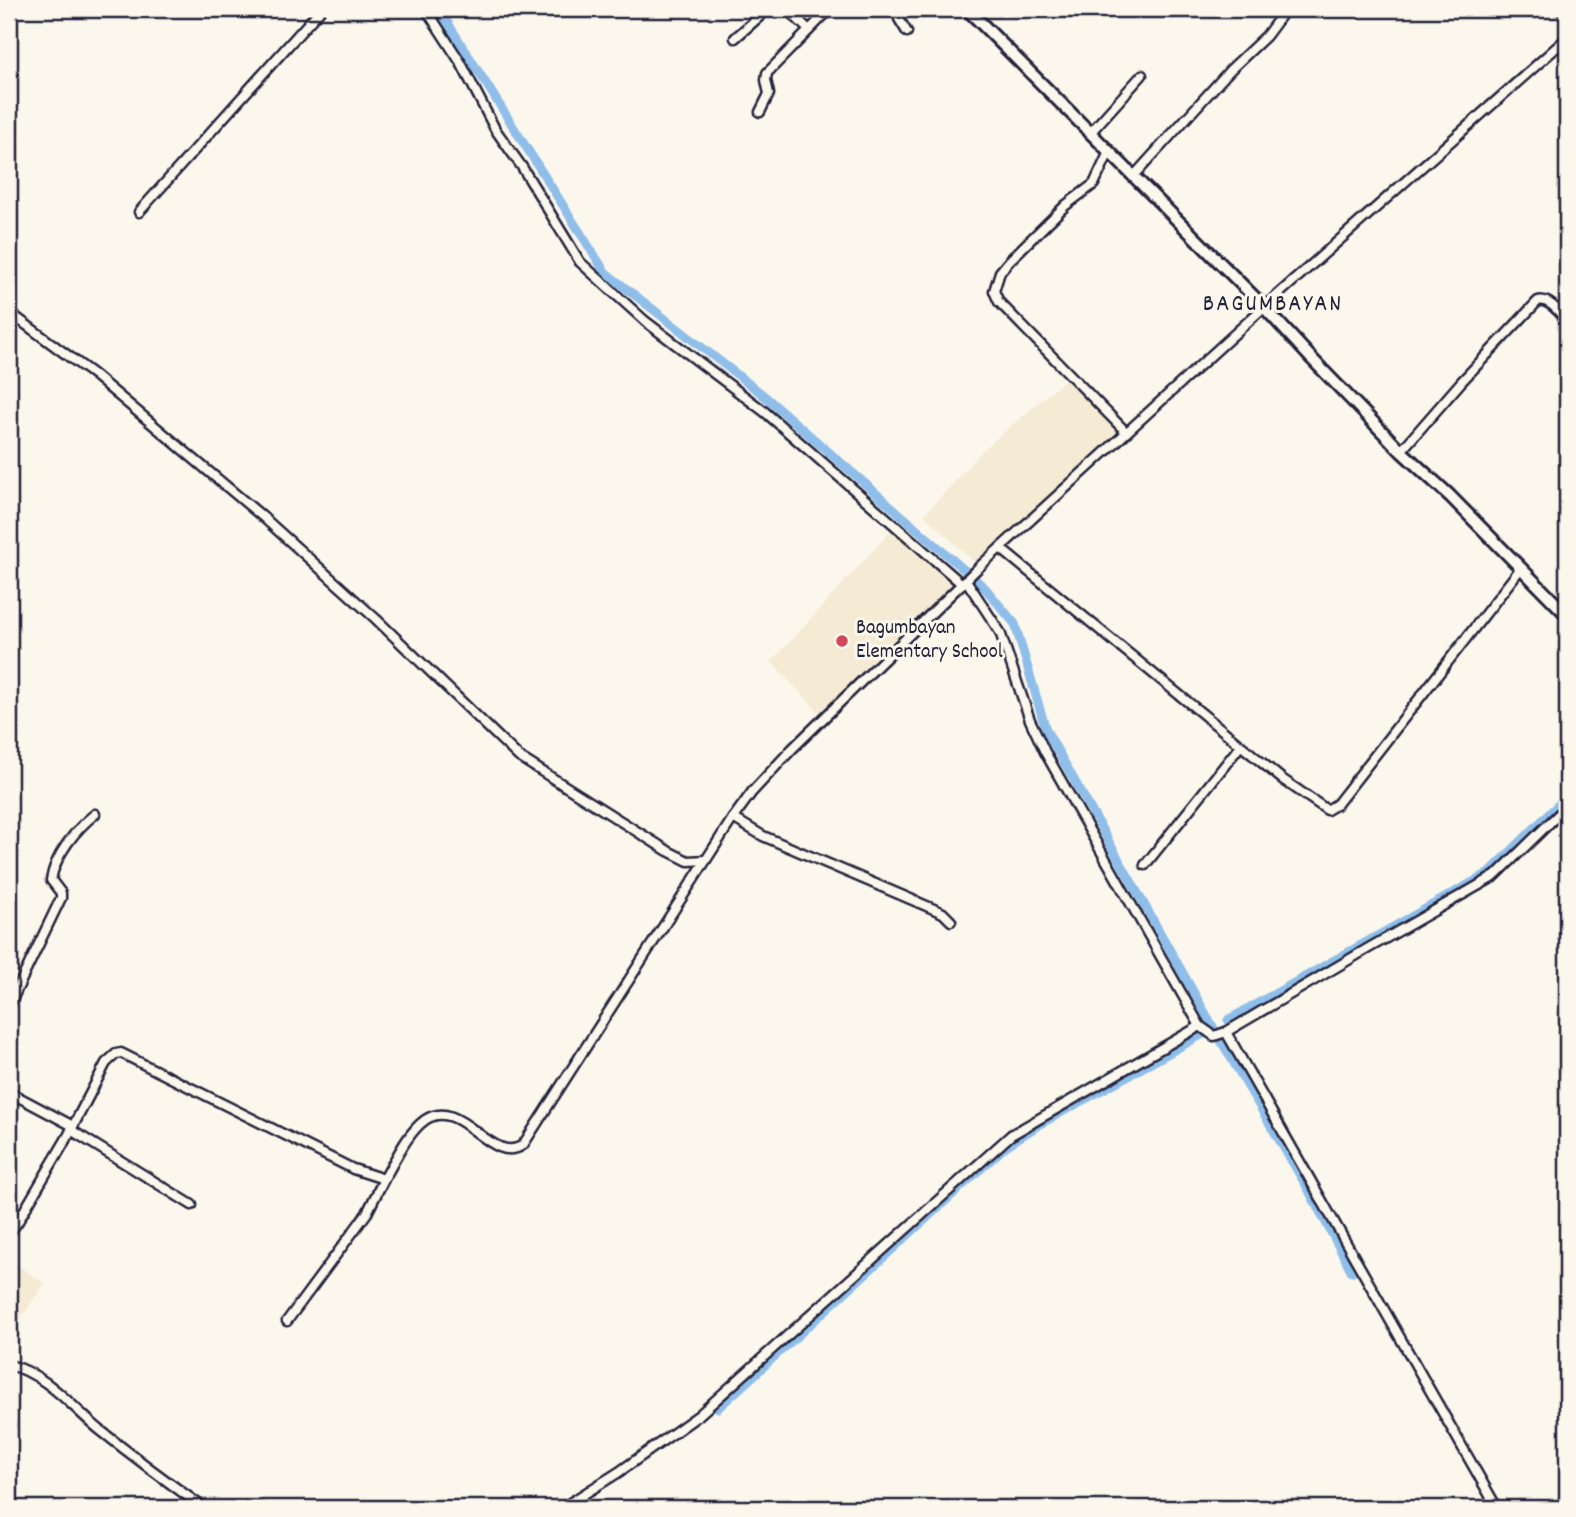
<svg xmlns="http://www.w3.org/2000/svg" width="1576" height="1517" viewBox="0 0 1576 1517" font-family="Dekko,sans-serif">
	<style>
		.built { fill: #f5ebd5 }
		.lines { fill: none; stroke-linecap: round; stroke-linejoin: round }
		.canal { stroke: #90beea; stroke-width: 9 }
		.street-casing { stroke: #22223b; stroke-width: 13 }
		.secondary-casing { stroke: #22223b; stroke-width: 16 }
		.street { stroke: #fbf7ec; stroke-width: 8 }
		.secondary { stroke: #fbf7ec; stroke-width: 10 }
		.poi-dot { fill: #d1495b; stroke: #fbf7ec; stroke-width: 2.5 }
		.labels { text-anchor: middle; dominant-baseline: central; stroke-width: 6; stroke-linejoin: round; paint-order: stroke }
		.poi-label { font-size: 21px; fill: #22223b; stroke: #fbf7ec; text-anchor: start }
		.quarter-label { font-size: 24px; letter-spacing: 2px; fill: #22223b; stroke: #fbf7ec }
	</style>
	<rect width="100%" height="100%" fill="#fbf7ec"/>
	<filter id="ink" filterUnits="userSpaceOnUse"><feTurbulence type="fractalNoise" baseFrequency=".0143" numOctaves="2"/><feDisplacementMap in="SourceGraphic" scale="14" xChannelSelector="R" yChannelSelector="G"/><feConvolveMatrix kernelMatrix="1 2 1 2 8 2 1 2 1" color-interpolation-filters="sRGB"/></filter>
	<g filter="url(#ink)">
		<g class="built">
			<polygon points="1069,376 1121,429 976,564 924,515 983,450"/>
			<polygon points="891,531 955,582 820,713 771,662"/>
			<polygon points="9,1260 45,1283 9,1336"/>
		</g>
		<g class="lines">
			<g class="canal">
				<polyline points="439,9 605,272 762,394 985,588 1015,624 1046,730 1216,1032"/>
				<polyline points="1228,1020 1489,873 1567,796"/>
				<polyline points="1221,1041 1307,1187 1352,1272"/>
				<polyline points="718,1408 1006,1146 1042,1123 1203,1034"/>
			</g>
			<g class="street-casing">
				<g id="street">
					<polyline points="426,9 461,63 495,129 522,167 580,262 645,321 765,412 962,584"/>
					<polyline points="787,9 809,30"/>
					<polyline points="899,9 899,19 907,32"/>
					<polyline points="1559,9 1567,16"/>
					<polyline points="735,38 768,9"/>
					<polyline points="760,112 769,94 766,80 767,73 830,9"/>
					<polyline points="1090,133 1142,75"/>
					<polyline points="1109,152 1094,184 1066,205 1010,260 1000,272 994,291 999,302 1126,432"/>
					<polyline points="1133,177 1230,70 1266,36 1286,9"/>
					<polyline points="139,212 321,9"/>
					<polyline points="9,312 94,375 264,518 376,619 519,757 668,851 688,861 706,860"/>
					<path d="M1401 451 1462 381 1538 301C1549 298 1560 313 1567 321"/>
					<polyline points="1000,548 1282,779 1327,810 1337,804 1521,568"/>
					<polyline points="966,580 1000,632 1030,720 1045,752 1200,1026"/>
					<polyline points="733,818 763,836 943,913 951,921"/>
					<polyline points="1145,865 1241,745"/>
					<path d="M9 1006 61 898V893L51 880C55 855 76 829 95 814"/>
					<polyline points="1226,1032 1497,1508"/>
					<polyline points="9,1092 73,1126"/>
					<polyline points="71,1130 192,1205"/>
					<path d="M9 1233 17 1223 68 1136 106 1063 116 1054 121 1053 353 1169 384 1179C395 1161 407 1133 425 1120 461 1095 491 1167 523 1145L733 818 752 792 792 749 978 568 1264 307 1567 38"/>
					<polyline points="287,1321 367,1213 384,1179"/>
					<path d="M9 1365C45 1373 72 1407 100 1430 134 1457 169 1483 204 1508"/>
					<polyline points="251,1508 262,1508"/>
					<polyline points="562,1508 619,1472 699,1415 1011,1135 1200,1026 1214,1036 1226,1032 1367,949 1495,876 1567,806"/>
				</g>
			</g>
			<g class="secondary-casing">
				<polyline id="secondary" points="967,9 1264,307 1312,359 1401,451 1450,496 1567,615"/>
			</g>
			<use href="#street" class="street"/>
			<use href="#secondary" class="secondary"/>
		</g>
	</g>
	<circle class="poi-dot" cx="842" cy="641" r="7"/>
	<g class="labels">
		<g class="poi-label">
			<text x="856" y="629">Bagumbayan<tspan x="856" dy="24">Elementary School</tspan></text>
		</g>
		<g class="quarter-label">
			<text x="1273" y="305">BAGUMBAYAN</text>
		</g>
	</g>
	<rect width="1576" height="1517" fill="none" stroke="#fbf7ec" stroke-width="35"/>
	<rect x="18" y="18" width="1541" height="1482" fill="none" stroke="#22223b" stroke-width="2.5" filter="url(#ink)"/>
</svg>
